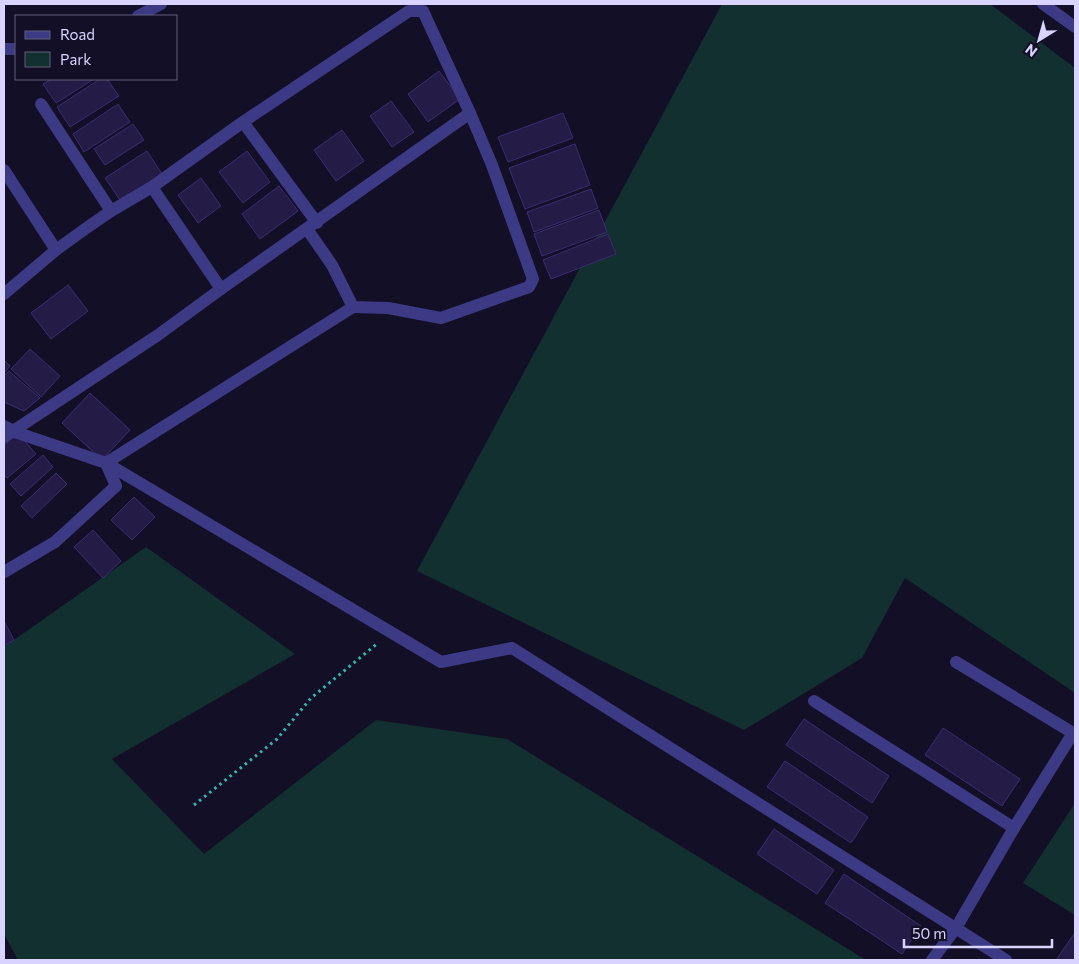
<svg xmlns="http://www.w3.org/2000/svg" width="1079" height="964" viewBox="0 0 1079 964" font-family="Commissioner,sans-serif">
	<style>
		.green { fill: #12302f }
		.building { fill: #241b47; stroke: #3b2d73 }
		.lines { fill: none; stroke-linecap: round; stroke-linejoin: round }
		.path { stroke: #2fb8b0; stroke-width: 3; stroke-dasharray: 2.5 4; stroke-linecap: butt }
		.minor { stroke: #3d3a85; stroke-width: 12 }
	</style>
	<rect width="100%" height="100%" fill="#130f26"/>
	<g class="green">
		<polygon points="722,4 990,4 1075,68 1075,693 905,578 862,658 744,730 417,571"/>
		<polygon points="146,547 295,654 112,759 204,854 376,720 507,739 866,960 18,960 4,934 4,647"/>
		<polygon points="1075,803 1075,915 1023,883"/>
	</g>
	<g class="building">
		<polygon points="439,71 460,99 428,122 408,94"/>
		<polygon points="52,79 94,79 56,103 43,84"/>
		<polygon points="100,79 107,79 119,96 70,127 57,107"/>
		<polygon points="391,101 414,132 392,147 370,116"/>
		<polygon points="118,104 130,122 84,152 73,134"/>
		<polygon points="563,113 573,138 508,162 498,137"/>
		<polygon points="133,124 144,140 105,165 94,149"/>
		<polygon points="342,130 364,161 336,181 314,150"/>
		<polygon points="575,144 590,185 525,209 509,168"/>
		<polygon points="147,151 162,174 120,200 105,178"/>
		<polygon points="247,151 270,182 243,203 219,172"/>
		<polygon points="201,178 221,206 198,223 178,195"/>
		<polygon points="279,186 298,211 260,239 242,214"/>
		<polygon points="591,189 598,208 534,232 527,212"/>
		<polygon points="599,210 607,232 542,256 534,234"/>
		<polygon points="608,234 616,254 551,279 543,260"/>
		<polygon points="68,285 88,311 51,339 31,313"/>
		<polygon points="30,349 60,376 41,397 11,369"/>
		<polygon points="4,360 10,366 4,373"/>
		<polygon points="9,371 40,398 24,411 4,402 4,376"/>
		<polygon points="90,393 130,430 102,460 62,423"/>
		<polygon points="18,433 36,454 7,478 4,475 4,445"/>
		<polygon points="43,455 53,467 21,496 10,484"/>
		<polygon points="56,473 67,484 32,518 21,506"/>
		<polygon points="134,497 155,517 132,540 111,520"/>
		<polygon points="93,530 121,561 103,578 74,547"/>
		<polygon points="4,621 14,640 4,646"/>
		<polygon points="804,719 889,776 872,803 786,745"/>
		<polygon points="943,728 1020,779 1002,806 925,755"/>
		<polygon points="785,761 868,817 851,843 767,787"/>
		<polygon points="774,829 834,870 817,894 757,854"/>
		<polygon points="844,874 921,926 902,954 825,903"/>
		<polygon points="1074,934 1075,936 1075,960 1056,960"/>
	</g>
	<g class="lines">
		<polyline class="path" points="194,805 277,739 311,698 378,643"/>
		<g class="minor">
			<polyline points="1043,4 1075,27"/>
			<polyline points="138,16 161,4"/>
			<polyline points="4,49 16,49"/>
			<polyline points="41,104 111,211"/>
			<polyline points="243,122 317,223"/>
			<polyline points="4,170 56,250"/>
			<polyline points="152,187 221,289"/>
			<polyline points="4,294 56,250 85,229 111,211 152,187 243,122 409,11 423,11 470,113 492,165 533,279 529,287 441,318 388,308 353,307"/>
			<polyline points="4,426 15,432 106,463 441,662 512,648 1006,960"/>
			<polyline points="4,437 158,335 221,289 470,113"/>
			<polyline points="106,463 353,307 332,265 307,229"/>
			<polyline points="4,572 55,542 116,486 106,463"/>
			<polyline points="814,701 1014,828"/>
			<polyline points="932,960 956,928 1014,828 1073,733 956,662"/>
		</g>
	</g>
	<rect width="1079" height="964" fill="none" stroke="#d9d4ff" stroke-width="10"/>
	<rect x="15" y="15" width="162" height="65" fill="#130f26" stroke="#625e7d"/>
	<rect x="25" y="31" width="25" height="8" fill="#3d3a85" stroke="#625e7d"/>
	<text x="60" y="40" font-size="15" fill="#d9d4ff">Road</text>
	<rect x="25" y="52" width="25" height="15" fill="#12302f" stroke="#625e7d"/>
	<text x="60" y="65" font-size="15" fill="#d9d4ff">Park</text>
	<g transform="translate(1039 40) rotate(217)" stroke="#130f26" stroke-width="4" paint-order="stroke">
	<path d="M0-4L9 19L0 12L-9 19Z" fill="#d9d4ff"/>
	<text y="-8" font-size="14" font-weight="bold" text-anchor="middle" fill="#d9d4ff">N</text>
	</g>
	<path d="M904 939v8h148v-8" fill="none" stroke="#d9d4ff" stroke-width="2.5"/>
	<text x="912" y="939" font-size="15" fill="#d9d4ff" stroke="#130f26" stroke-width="4" paint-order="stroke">50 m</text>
</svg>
